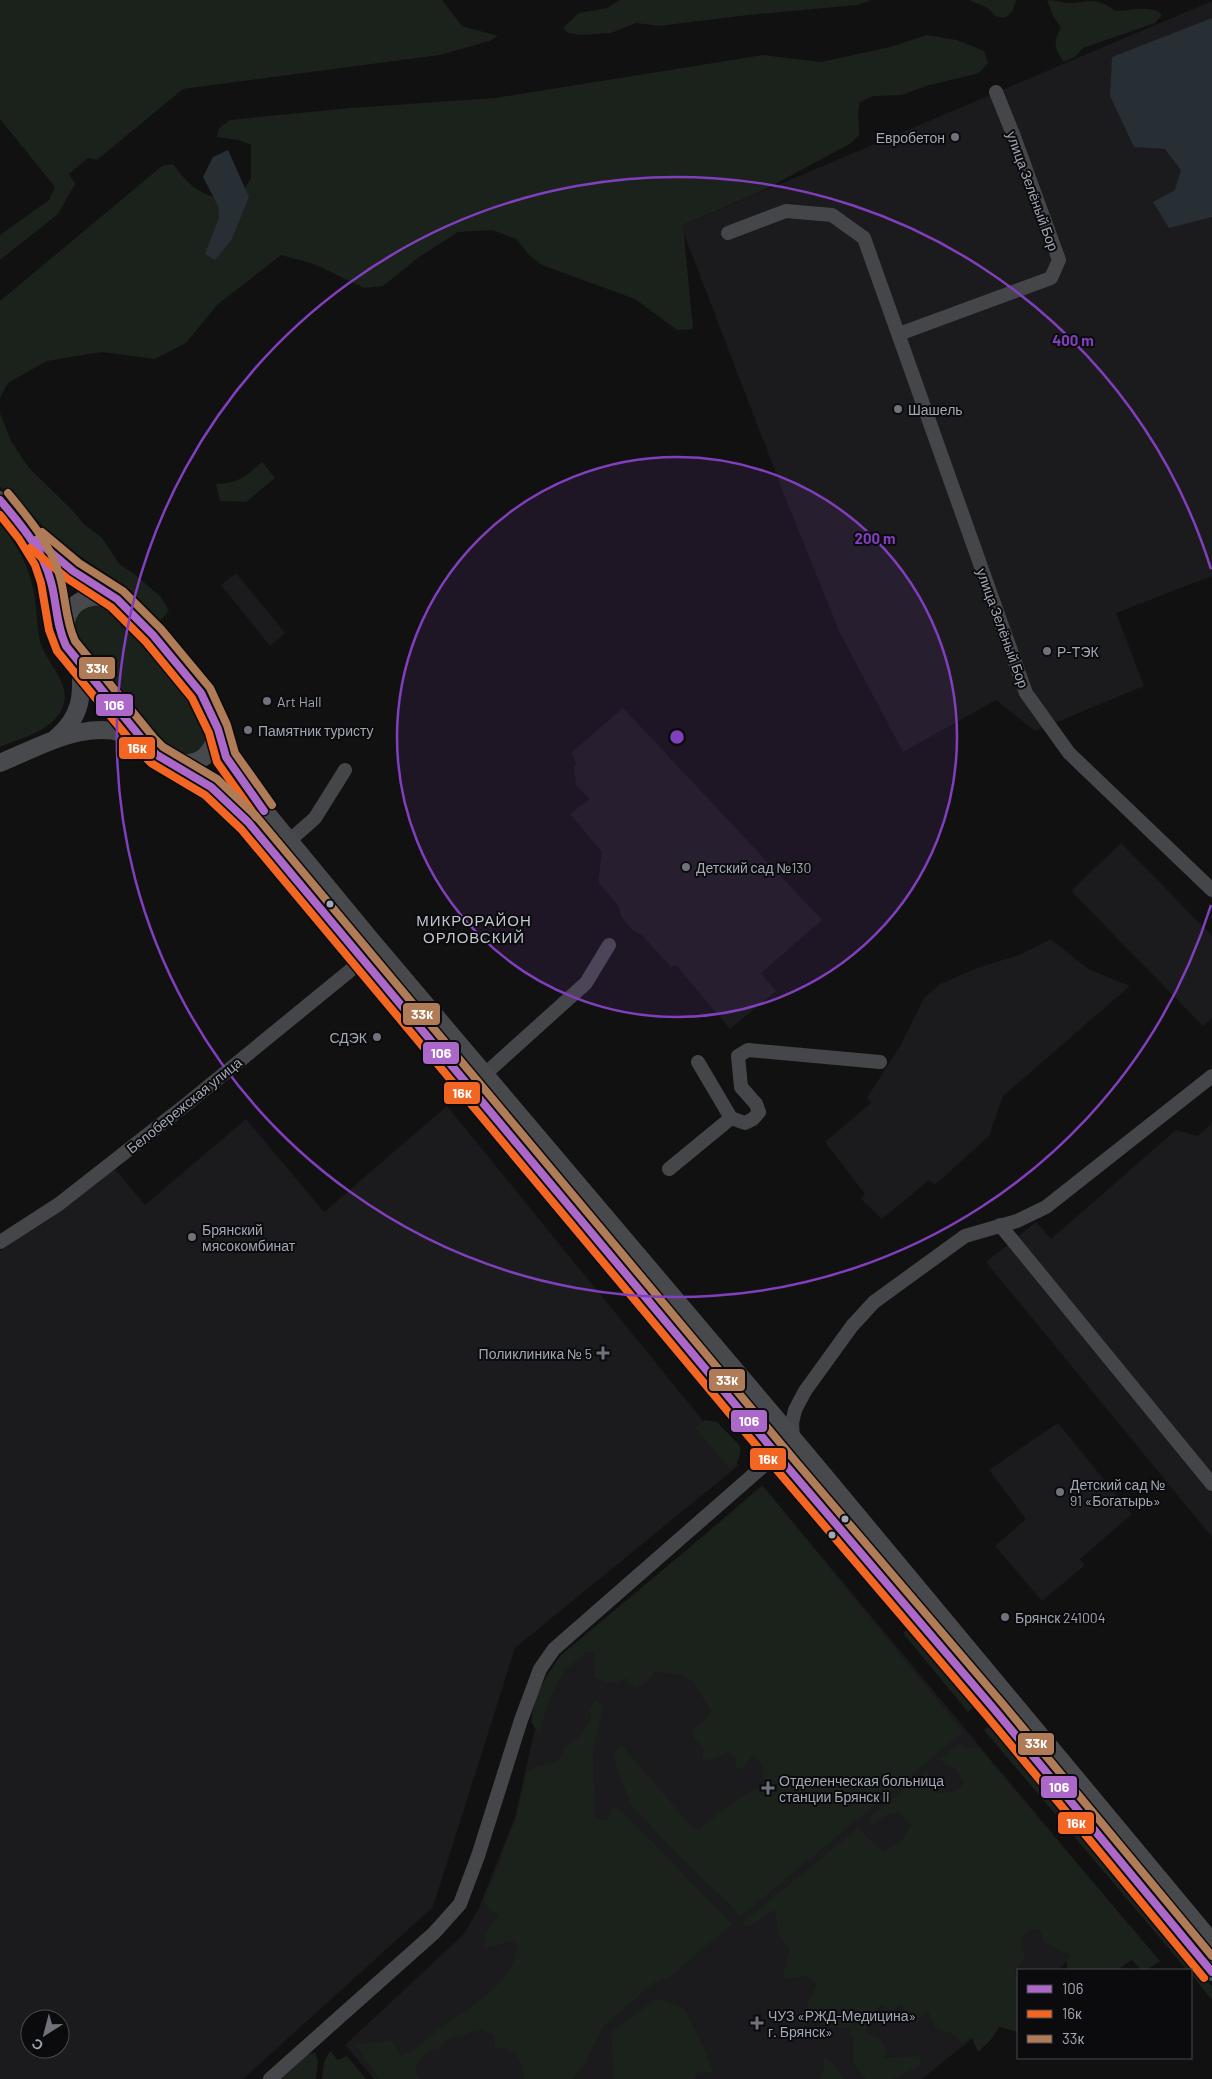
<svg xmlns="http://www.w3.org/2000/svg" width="1212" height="2079" viewBox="0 0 1212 2079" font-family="Barlow,sans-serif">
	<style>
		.built { fill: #1b1b1d; fill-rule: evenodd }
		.green { fill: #1b211b }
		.water { fill: #272e34 }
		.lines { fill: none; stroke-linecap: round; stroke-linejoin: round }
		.minor { stroke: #45464a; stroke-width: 14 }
		.major { stroke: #47494c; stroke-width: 18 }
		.bus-1-casing { stroke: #0b0b0d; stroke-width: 11 }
		.bus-2-casing { stroke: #0b0b0d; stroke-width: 11 }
		.bus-3-casing { stroke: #0b0b0d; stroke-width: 11 }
		.bus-1 { stroke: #ac68c9; stroke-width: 8 }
		.bus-2 { stroke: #f26522; stroke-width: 8 }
		.bus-3 { stroke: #b07c57; stroke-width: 8 }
		.ring { fill: none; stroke: #813ebd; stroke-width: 2.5 }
		.poi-dot { fill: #6f727a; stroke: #0b0b0d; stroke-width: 2 }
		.bus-dot { fill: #a1a7b3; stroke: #0b0b0d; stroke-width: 2 }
		.labels { text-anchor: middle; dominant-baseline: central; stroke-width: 4; stroke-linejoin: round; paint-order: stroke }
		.poi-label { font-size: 14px; fill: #a1a7b3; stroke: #0b0b0d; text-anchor: start }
		.street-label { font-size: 14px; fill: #a1a7b3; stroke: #0b0b0d }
		.neighbourhood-label { font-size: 15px; letter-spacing: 1px; fill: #c2c6cf; stroke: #0b0b0d }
		.centre { fill: #813ebd; stroke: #0b0b0d; stroke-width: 2.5 }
		.ring-label { font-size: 15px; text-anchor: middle; font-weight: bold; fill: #813ebd; stroke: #0b0b0d; stroke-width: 4; stroke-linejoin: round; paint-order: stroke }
		.line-badge { stroke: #0b0b0d; stroke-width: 2 }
		.badge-label { font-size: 14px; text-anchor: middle; font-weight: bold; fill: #fff }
	</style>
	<rect width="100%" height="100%" fill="#111"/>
	<g class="built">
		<polygon points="1212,1 1212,576 1116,613 1144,686 1035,731 996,700 903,752 840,633 785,497 681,226"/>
		<polygon points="236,573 285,633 270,646 221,585"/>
		<polygon points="623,708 822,920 761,973 776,991 730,1029 676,965 671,967 642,935 632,930 621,916 618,905 598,882 602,852 570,814 590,799 576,785 574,767 576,764 572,752"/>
		<polygon points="1121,843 1212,936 1212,1018 1203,1026 1071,891"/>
		<polygon points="1051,939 1088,969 1130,986 1003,1096 989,1136 935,1185 929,1180 882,1219 861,1199 865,1194 825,1142 871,1103 867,1098 900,1046 924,998 940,984 977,968 1019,955"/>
		<path d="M447 1106 739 1465 515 1648 433 1907 243 2079H0V1251L115 1169 145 1205 246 1119 324 1212ZM30 2019H60V2049H30Z"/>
		<polygon points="1212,1123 1212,1537 986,1262 1036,1222 1051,1239 1176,1130 1198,1136"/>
		<polygon points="1058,1423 1132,1514 1080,1559 1085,1565 1042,1601 995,1546 1026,1519 989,1470"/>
		<polygon points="762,1485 1122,1917 1057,1970 1018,1970 1018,2001 922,2079 374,2079 345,2045 464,1934 478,1910 515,1817 534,1733 558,1672 578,1644"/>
	</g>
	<g class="green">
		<polygon points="0,0 442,0 462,26 498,36 489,41 440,55 183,89 97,160 88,158 69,174 75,184 58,214 0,260 0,235 49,200 55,187 0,119"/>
		<polygon points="620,0 872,0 857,5 748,15 659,26 636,23 611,33 581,35 568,33 563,28 579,13 607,8"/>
		<polygon points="969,0 1016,0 1016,1 1012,12 1004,18 995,16 988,8"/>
		<path d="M1047 0C1057 0 1066 4 1075 3 1096 0 1099 0 1116 11 1131 11 1151 4 1162 15L1155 23 1083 48 1075 57 1064 62C1054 48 1053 42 1061 28L1053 16Z"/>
		<path d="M927 35 957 40 984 51 988 63 979 73 926 86 902 95 874 96 860 102C856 114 860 123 859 135L850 144 760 192 683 225 693 329 677 330 635 299 542 265 530 256 516 239 493 230 458 232 419 257 383 286 364 288 314 264 281 255 217 305 186 343 155 359 102 352 47 361 8 383 0 398V301L162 166 173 164C184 179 197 194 216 197 223 199 233 196 240 196L251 178V145L238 140 217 137 219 128 230 120 350 108 495 98 763 55 821 62 890 47Z"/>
		<polygon points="0,413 11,441 29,468 71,509 84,524 102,538 120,565 133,573 161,597 169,611 161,620 154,619 131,591 58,541 30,513 11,499 0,486"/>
		<path d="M262 462 275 478 246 502 220 501 216 484C239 483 245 477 262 462Z"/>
		<path d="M0 524C20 548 30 568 35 599 37 613 37 627 40 641 46 664 72 682 63 707 53 731 21 738 0 747Z"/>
		<path d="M97 603 114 607 122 613 204 710C206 716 211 724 210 729 207 752 184 762 165 751L75 645C66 621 76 612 97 603Z"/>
		<path d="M705 1420 717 1422 740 1446C742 1456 737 1463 730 1469L695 1428Z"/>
		<path d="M763 1486 963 1732 740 1917 732 1907 677 1854 630 1804 613 1756 621 1744 690 1825 699 1830 723 1809 763 1784V1765L752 1756 742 1769 736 1768V1758L728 1752 710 1760 702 1759 703 1749 694 1739 693 1729 700 1725 711 1711 692 1681 684 1676 655 1671 648 1681 636 1688 625 1678C613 1686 606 1684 594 1677L595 1652H587C580 1658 570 1665 564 1673 551 1692 544 1713 540 1735L531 1722C534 1695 545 1677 561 1655Z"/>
		<polygon points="911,1627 976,1705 968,1712 903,1633"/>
		<path d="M596 1700 603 1707 593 1752 595 1818 607 1820 613 1806 624 1813 732 1924 670 1977 653 1983 603 2027 585 2064 572 2079H524C522 2063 520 2057 506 2048L495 2049 494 2035 481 2029 446 2040 438 2050 426 2052 415 2069 419 2079H379L356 2045 392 2040 401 2056C422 2048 427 2037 444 2025 465 2009 491 1996 507 1974 513 1967 515 1955 518 1946L510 1940 497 1946 485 1948V1933L499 1914 489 1911 484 1901 516 1819 526 1773 536 1767 559 1760 564 1748 577 1738 591 1720 589 1709Z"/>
		<polygon points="988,1727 1001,1734 1212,1986 1212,2000 1191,1974 1191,1970 1187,1970 984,1730"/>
		<path d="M960 1743 966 1748H979L1160 1961 1146 1970H1141L1132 1960 1121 1967V1970H1067V1962L1071 1954C1059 1953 1056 1946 1044 1943L1039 1929 1029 1930 1021 1937 1025 1957 1014 1973 1018 1977V2032L999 2027 990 2041 978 2052 972 2038 963 2043 952 2034 935 2028 928 2012 910 2024 902 2004 891 2011 880 2005 868 2023 866 2032 880 2039 887 2050 884 2058 920 2056V2066L893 2079H866L854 2065V2041L849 2028 829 2027 804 2018C803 2011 814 1992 817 1983L806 1976 790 1979 782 1977 790 1949 779 1936 775 1910C764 1915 756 1925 745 1926L742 1923 858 1828 883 1852 901 1841 911 1825 899 1812 886 1815 872 1826 869 1818 927 1770 935 1793 957 1791 964 1782 954 1767 947 1766 940 1759Z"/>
		<polygon points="655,1998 683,2007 706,2052 713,2072 698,2073 694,2079 614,2079 611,2034 619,2025 637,2014"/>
		<polygon points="330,2051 338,2060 347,2056 366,2079 322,2079 324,2062"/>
		<polygon points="315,2053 318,2061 316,2079 277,2079 306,2054"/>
		<polygon points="824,2058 831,2062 845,2079 820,2079 824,2069"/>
	</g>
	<g class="water">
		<polygon points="1212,18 1212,217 1169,228 1153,202 1175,190 1181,170 1165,149 1134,147 1110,96 1112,57"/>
		<polygon points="228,150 249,197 232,239 215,260 205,254 219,218 218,206 203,177 213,157"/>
	</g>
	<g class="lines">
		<g class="minor">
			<polyline points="728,233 786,211 832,215 864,238 1026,693 1069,753 1212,890"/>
			<polyline points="899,334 1051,278 1059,260 1013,134 996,92"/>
			<polyline points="289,841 315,818 345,770"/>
			<polyline points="485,1074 586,983 609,945"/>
			<polyline points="731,1118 745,1123 753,1119 759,1112 756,1104 741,1087 738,1056 748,1050 880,1062"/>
			<polyline points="669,1169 731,1118 698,1062"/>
			<polyline points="1000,1225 1212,1484"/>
			<polyline points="0,1242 59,1204 188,1103 363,960"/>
			<polyline points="793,1439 792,1423 795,1410 805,1391 852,1326 874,1302 965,1236 1017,1221 1046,1207 1212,1076"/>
			<polyline points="270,2079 434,1933 460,1904 478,1856 521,1720 540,1669 554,1649 777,1454"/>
		</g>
		<g class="major">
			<path d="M0 500C18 521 39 544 48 571 58 597 52 621 66 646L147 745 157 755 211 787 248 822 789 1469 994 1709 1212 1972"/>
			<polyline points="39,542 73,571 117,599 153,635 201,693 218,729 226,757 249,792 371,940 807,1455 1212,1942"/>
			<path d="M65 636C63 605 84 592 112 598"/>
			<path d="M55 739C82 717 83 695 80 662"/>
			<path d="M173 762C199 768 214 754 218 729"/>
			<path d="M0 763C43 745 97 713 141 741"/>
		</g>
		<g class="bus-1-casing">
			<g id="bus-1">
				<path d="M0 500C21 525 43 550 51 582 57 604 56 625 66 646L147 745 157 755 211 787 248 822 789 1469 994 1709 1212 1972"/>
				<polyline points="36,540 73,571 117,599 153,635 201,693 218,729 226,757 264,811"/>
			</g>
		</g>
		<g class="bus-2-casing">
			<g id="bus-2">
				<polyline points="0,515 19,539 35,565 41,583 49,630 57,651 139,751 151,763 205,795 241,829 781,1475 986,1715 1204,1978"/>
				<polyline points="30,548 68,579 111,607 146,642 192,698 209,733 217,762 256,817"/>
			</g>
		</g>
		<g class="bus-3-casing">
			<g id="bus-3">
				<path d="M8 493C29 519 51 544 60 577 66 598 65 620 75 641L154 738 163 747 217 779 256 816 797 1463 1002 1703 1212 1956"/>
				<polyline points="42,532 79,563 123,591 161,629 210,688 227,725 235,753 272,805"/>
			</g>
		</g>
		<use href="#bus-1" class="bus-1"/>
		<use href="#bus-2" class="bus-2"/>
		<use href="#bus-3" class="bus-3"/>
	</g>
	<circle cx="677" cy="737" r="280" fill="#813ebd" fill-opacity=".12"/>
	<g class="ring">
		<circle cx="677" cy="737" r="280"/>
		<path d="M1211 905A560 560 0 1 1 1211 569"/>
	</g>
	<g class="poi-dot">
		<circle cx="955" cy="137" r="5"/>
		<circle cx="898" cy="409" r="5"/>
		<circle cx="1047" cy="651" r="5"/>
		<circle cx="267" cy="701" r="5"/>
		<circle cx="248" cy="730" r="5"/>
		<circle cx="686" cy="867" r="5"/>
		<circle cx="377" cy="1037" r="5"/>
		<circle cx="192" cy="1237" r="5"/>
		<path d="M600.5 1345.5h5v5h5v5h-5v5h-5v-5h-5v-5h5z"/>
		<circle cx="1060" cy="1492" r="5"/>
		<circle cx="1005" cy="1617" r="5"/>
		<path d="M765.5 1780.5h5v5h5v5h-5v5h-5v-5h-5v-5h5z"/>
		<path d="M754.5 2015.5h5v5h5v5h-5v5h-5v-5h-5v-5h5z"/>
	</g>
	<g class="bus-dot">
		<circle cx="330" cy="904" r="4.5"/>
		<circle cx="845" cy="1519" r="4.5"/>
		<circle cx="832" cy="1535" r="4.5"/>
	</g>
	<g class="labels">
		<g class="poi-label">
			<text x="945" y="137" text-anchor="end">Евробетон</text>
			<text x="908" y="409">Шашель</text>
			<text x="1057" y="651">Р-ТЭК</text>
			<text x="277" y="701">Art Hall</text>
			<text x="258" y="730">Памятник туристу</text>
			<text x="696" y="867">Детский сад №130</text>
			<text x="367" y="1037" text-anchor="end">СДЭК</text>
			<text x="202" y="1229">Брянский<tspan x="202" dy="16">мясокомбинат</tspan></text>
			<text x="592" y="1353" text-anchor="end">Поликлиника № 5</text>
			<text x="1070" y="1484">Детский сад №<tspan x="1070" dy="16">91 «Богатырь»</tspan></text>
			<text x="1015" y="1617">Брянск 241004</text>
			<text x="779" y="1780">Отделенческая больница<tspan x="779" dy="16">станции Брянск II</tspan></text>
			<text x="768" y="2015">ЧУЗ «РЖД-Медицина»<tspan x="768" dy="16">г. Брянск»</tspan></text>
		</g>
		<g class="street-label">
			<text transform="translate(1033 191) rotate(70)">улица Зелёный Бор</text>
			<text transform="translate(1003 628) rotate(70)">улица Зелёный Бор</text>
			<text transform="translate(184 1105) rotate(-39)">Белобережская улица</text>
		</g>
		<g class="neighbourhood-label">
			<text x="474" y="920">МИКРОРАЙОН<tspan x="474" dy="17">ОРЛОВСКИЙ</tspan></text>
		</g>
	</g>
	<circle cx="677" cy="737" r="8" class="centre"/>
	<g class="ring-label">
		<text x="1073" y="346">400 m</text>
		<text x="875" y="544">200 m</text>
	</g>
	<g class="line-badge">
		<rect x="78" y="656" width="38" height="24" rx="5" fill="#b07c57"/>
		<rect x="95" y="693" width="39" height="24" rx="5" fill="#ac68c9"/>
		<rect x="118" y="736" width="38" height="24" rx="5" fill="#f26522"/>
		<rect x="402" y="1002" width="39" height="24" rx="5" fill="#b07c57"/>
		<rect x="422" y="1041" width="38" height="24" rx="5" fill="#ac68c9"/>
		<rect x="443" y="1081" width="38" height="24" rx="5" fill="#f26522"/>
		<rect x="708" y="1368" width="38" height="24" rx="5" fill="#b07c57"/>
		<rect x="730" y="1409" width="38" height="24" rx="5" fill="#ac68c9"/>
		<rect x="749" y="1447" width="38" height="24" rx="5" fill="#f26522"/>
		<rect x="1017" y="1732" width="38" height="24" rx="5" fill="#b07c57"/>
		<rect x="1040" y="1775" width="38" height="24" rx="5" fill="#ac68c9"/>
		<rect x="1057" y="1811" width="38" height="24" rx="5" fill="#f26522"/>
	</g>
	<g class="badge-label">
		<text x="97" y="673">33к</text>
		<text x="114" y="710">106</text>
		<text x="137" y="753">16к</text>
		<text x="422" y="1019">33к</text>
		<text x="441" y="1058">106</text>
		<text x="462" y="1098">16к</text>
		<text x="727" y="1385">33к</text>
		<text x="749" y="1426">106</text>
		<text x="768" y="1464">16к</text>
		<text x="1036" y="1748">33к</text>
		<text x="1059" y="1792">106</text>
		<text x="1076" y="1828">16к</text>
	</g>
	<rect x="1017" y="1969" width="175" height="90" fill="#0b0b0d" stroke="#47494f"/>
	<rect x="1027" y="1985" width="25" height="8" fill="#ac68c9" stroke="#47494f"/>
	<text x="1062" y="1994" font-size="15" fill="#a1a7b3">106</text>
	<rect x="1027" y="2010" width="25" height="8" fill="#f26522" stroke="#47494f"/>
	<text x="1062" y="2019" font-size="15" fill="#a1a7b3">16к</text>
	<rect x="1027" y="2035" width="25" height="8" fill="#b07c57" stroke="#47494f"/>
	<text x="1062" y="2044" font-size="15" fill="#a1a7b3">33к</text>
	<g transform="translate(45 2034) rotate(216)"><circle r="24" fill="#0b0b0d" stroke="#47494f"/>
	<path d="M0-4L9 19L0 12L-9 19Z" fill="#6f727a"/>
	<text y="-8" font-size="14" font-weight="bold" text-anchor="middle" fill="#a1a7b3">С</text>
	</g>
</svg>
